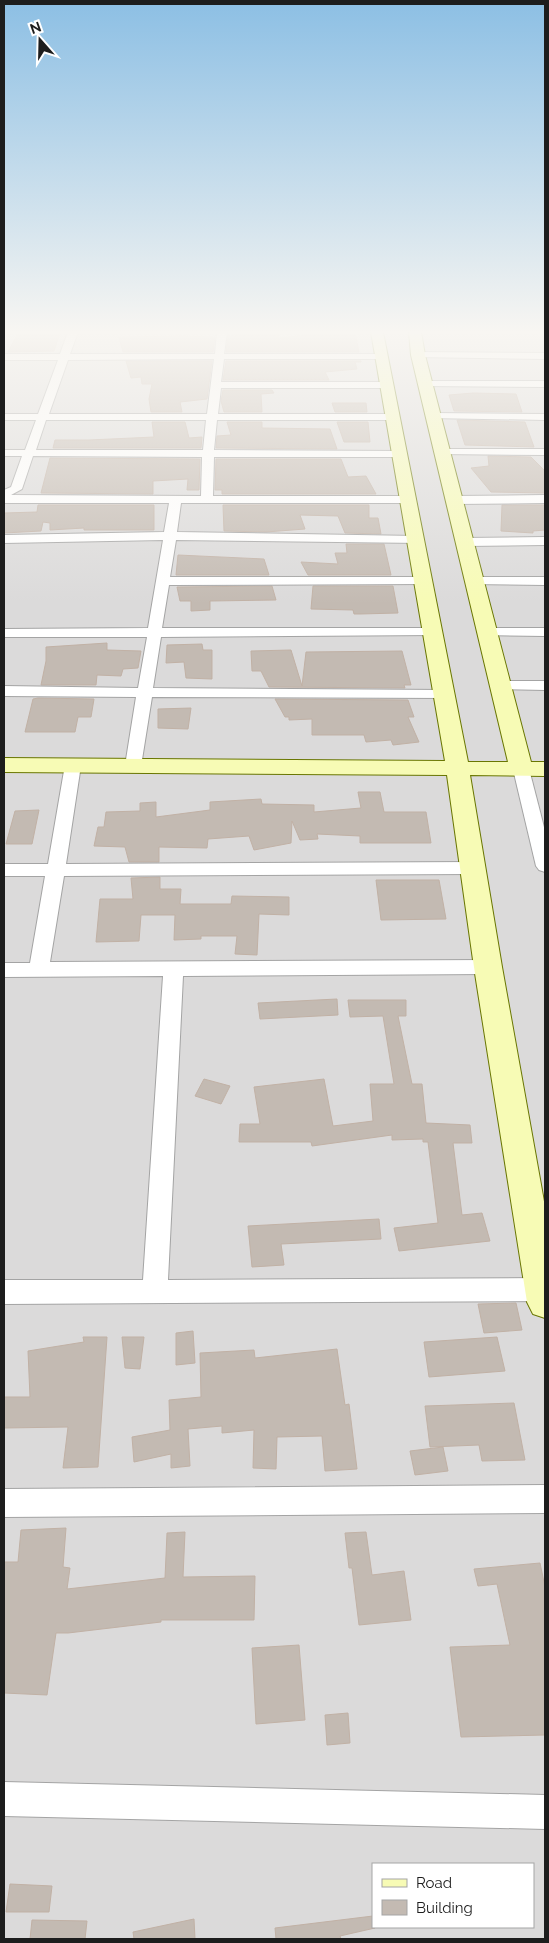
<svg xmlns="http://www.w3.org/2000/svg" width="549" height="1943" viewBox="0 0 549 1943" font-family="Raleway,sans-serif">
	<style>
		.residential { fill: #dbdada; fill-rule: evenodd }
		.building { fill: #c3bab2; stroke: #c1b1a5 }
		.lines { fill: none; stroke-linecap: round; stroke-linejoin: round }
		.street-casing { stroke: #a4a4a4; stroke-width: 2 }
		.secondary-casing { stroke: #697602; stroke-width: 2 }
		.street { fill: #fff; fill-rule: evenodd }
		.secondary { fill: #f7fbb5; fill-rule: evenodd }
	</style>
	<rect width="100%" height="100%" fill="#efebe3"/>
	<path class="residential" d="M4 332H545V1939H4ZM373 1864H533V1927H373Z"/>
	<g class="building">
		<polygon points="18,333 60,333 54,351 8,352"/>
		<polygon points="236,333 278,333 278,338 328,333 355,333 359,352 226,352 228,336 236,336"/>
		<polygon points="182,336 215,337 213,352 123,352 119,337"/>
		<polygon points="126,361 212,361 207,399 180,402 182,412 151,412 149,399 152,384 142,384 141,377 131,378"/>
		<polygon points="226,361 361,361 361,362 355,362 357,369 325,372 329,380 223,380"/>
		<polygon points="223,390 272,390 274,393 261,394 262,412 224,412 221,401"/>
		<polygon points="473,393 516,394 522,412 454,411 449,395"/>
		<polygon points="332,403 366,403 367,412 335,412"/>
		<polygon points="457,420 525,422 534,447 465,445"/>
		<polygon points="152,422 185,422 189,438 202,437 201,448 53,448 55,440 89,440 154,437"/>
		<polygon points="227,422 262,422 262,428 330,429 337,449 216,448 217,436 231,435"/>
		<polygon points="337,422 368,422 370,442 344,442"/>
		<polygon points="488,456 531,457 545,471 545,493 491,492 471,468 489,466"/>
		<polygon points="50,458 200,459 199,490 187,490 188,479 153,481 153,494 41,493"/>
		<polygon points="216,459 341,459 348,477 366,476 376,494 222,494 222,490 215,490"/>
		<polygon points="38,505 154,505 154,530 84,530 84,528 50,530 50,523 43,522 41,531 4,533 4,513 37,512"/>
		<polygon points="223,505 369,505 369,518 378,518 381,534 345,533 338,516 300,515 305,529 266,532 224,531"/>
		<polygon points="502,505 545,505 545,530 533,531 533,533 501,531"/>
		<polygon points="346,544 384,544 391,575 308,575 301,562 338,564 335,553 347,553"/>
		<polygon points="178,555 264,559 269,575 176,575"/>
		<polygon points="272,586 276,600 210,601 210,610 191,611 191,601 180,601 177,587"/>
		<polygon points="313,586 393,586 398,613 360,614 354,614 353,610 311,609"/>
		<polygon points="107,643 107,650 141,651 138,668 123,669 121,676 97,675 96,685 41,685 46,661 46,647"/>
		<polygon points="202,644 203,650 212,650 212,679 186,678 184,662 166,663 167,645"/>
		<polygon points="291,650 302,686 306,652 402,651 411,685 404,685 405,688 269,687 261,671 252,671 251,651"/>
		<polygon points="38,698 94,699 91,717 78,717 75,732 25,732 33,699"/>
		<polygon points="275,699 408,700 414,717 408,717 419,742 393,745 391,740 366,742 364,735 312,735 312,719 289,720 289,717 285,717"/>
		<polygon points="191,708 188,729 158,728 158,709"/>
		<polygon points="358,792 380,792 384,812 426,812 431,843 360,843 360,836 317,834 318,839 300,840 292,821 291,843 254,850 249,836 208,839 207,848 159,847 159,862 129,862 125,847 94,846 98,827 104,827 106,812 140,811 140,803 156,802 156,817 210,810 210,802 261,799 262,804 314,805 314,812 361,808"/>
		<polygon points="39,810 32,844 6,844 15,811"/>
		<polygon points="160,877 160,889 181,889 180,904 231,904 232,896 289,897 289,915 259,914 257,955 235,954 237,936 201,936 201,939 174,940 175,915 141,915 139,941 96,942 100,899 133,899 131,878"/>
		<polygon points="376,880 439,880 446,919 381,920"/>
		<polygon points="337,999 338,1015 260,1019 258,1003"/>
		<polygon points="348,1000 406,1000 406,1016 398,1016 412,1084 422,1084 426,1123 470,1125 472,1143 453,1143 462,1215 482,1213 490,1241 399,1251 394,1228 438,1223 428,1142 423,1142 423,1139 392,1140 392,1135 312,1146 311,1142 239,1142 240,1124 260,1124 254,1087 324,1079 333,1126 373,1121 370,1084 394,1084 383,1016 350,1017"/>
		<polygon points="204,1079 230,1086 221,1104 195,1096"/>
		<polygon points="379,1219 381,1239 281,1244 284,1265 252,1267 248,1226"/>
		<polygon points="516,1303 522,1330 484,1333 478,1304"/>
		<polygon points="193,1331 195,1363 176,1365 176,1333"/>
		<polygon points="83,1337 107,1337 98,1467 63,1468 68,1427 4,1428 4,1397 30,1397 28,1351 84,1342"/>
		<polygon points="122,1337 144,1337 140,1369 125,1368"/>
		<polygon points="497,1337 505,1371 429,1377 424,1342"/>
		<polygon points="337,1349 345,1405 349,1404 357,1469 325,1471 322,1436 277,1437 276,1469 253,1468 254,1430 222,1433 222,1426 188,1429 190,1466 171,1468 171,1454 134,1462 132,1437 170,1430 169,1400 201,1397 200,1353 254,1350 255,1358"/>
		<polygon points="514,1403 525,1460 482,1461 479,1445 430,1447 425,1406"/>
		<polygon points="443,1447 448,1471 415,1475 410,1451"/>
		<polygon points="66,1528 63,1567 70,1568 67,1589 165,1578 167,1533 185,1532 183,1577 255,1576 254,1620 161,1620 161,1622 68,1633 56,1633 47,1695 4,1693 4,1562 18,1562 21,1530"/>
		<polygon points="366,1532 372,1575 404,1571 411,1620 359,1625 352,1568 349,1568 345,1533"/>
		<polygon points="540,1563 545,1587 545,1735 461,1737 450,1647 510,1645 497,1584 478,1586 474,1569"/>
		<polygon points="299,1645 305,1720 256,1724 252,1648"/>
		<polygon points="348,1713 350,1743 327,1745 325,1715"/>
		<polygon points="10,1884 52,1886 49,1912 6,1912"/>
		<polygon points="373,1916 373,1927 375,1928 340,1936 341,1939 276,1939 275,1928"/>
		<polygon points="194,1919 195,1939 134,1939 133,1932"/>
		<polygon points="32,1920 87,1921 85,1939 30,1939"/>
	</g>
	<g class="lines">
		<g class="street-casing">
			<g id="street">
				<path d="M68 332H78L70 354H215L217 332H227L224 354H385V358L382 359H224L221 382H387L392 385 387 388H221L218 414H393L398 417 393 420H217L214 450 400 451 406 454 400 457H214L213 496H408L414 500 412 503H181L177 532 416 536 421 537 422 540 421 543 176 540 170 577H423L430 581 428 584 169 585 162 628H433L438 629 440 632 438 635 161 637 153 688 445 690 450 692 453 695 450 698 152 697 141 766 139 770H127L125 766 136 697 4 696V686L138 688 147 637H4V629L148 628 163 540 4 543V535L164 532 169 503H4V490L11 487 22 456H4V450H25L36 420H4V414H38L58 360H4V354H60ZM214 359 207 414H49L68 360ZM46 420H206L203 450H36ZM33 456 202 457 201 496 11 495 22 489Z"/>
				<polygon points="418,352 545,353 545,359 415,357 415,353"/>
				<polygon points="426,381 545,381 545,387 422,386 422,382"/>
				<polygon points="434,413 545,414 545,420 430,418 429,416 430,414"/>
				<polygon points="442,449 545,449 545,455 438,454 436,452 438,450"/>
				<polygon points="545,495 545,503 454,504 448,500 454,496"/>
				<polygon points="545,537 545,545 465,546 459,542 465,538"/>
				<polygon points="474,577 545,577 545,585 469,584 467,581"/>
				<polygon points="487,628 545,628 545,636 482,635 480,632 482,629"/>
				<polygon points="501,681 545,681 545,690 496,689 493,686 496,683"/>
				<polygon points="73,760 79,761 81,765 66,864 475,862 481,864 484,868 481,872 475,874 64,876 50,962 488,960 495,962 498,967 495,972 488,974 183,976 168,1280 543,1278 545,1279 545,1301 4,1304 4,1280 143,1280 163,976 4,977 4,963 30,963 45,876 4,876 4,864 48,864 65,765 67,761"/>
				<polygon points="521,764 527,765 529,769 545,831 545,872 539,870 536,866 513,769 515,765"/>
				<polygon points="545,1485 545,1513 4,1517 4,1489"/>
				<polygon points="4,1782 545,1795 545,1829 4,1816"/>
			</g>
		</g>
		<g class="secondary-casing">
			<polygon id="secondary" points="371,332 383,332 468,762 508,762 411,355 409,332 421,332 425,355 531,762 545,762 545,776 470,775 502,967 545,1207 545,1318 533,1314 527,1302 474,967 447,775 4,772 4,758 445,761"/>
		</g>
		<use href="#street" class="street"/>
		<use href="#secondary" class="secondary"/>
	</g>
	<linearGradient id="sky" x2="0" y2="1"><stop stop-color="#8cbfe4"/><stop offset="0.55" stop-color="#f8f6f2"/><stop offset="1" stop-color="#f8f6f2" stop-opacity="0"/></linearGradient>
	<rect width="549" height="604" fill="url(#sky)"/>
	<rect width="549" height="1943" fill="none" stroke="#1d1d1d" stroke-width="10"/>
	<rect x="372" y="1863" width="162" height="65" fill="#ffffff" stroke="#a5a5a5"/>
	<rect x="382" y="1879" width="25" height="8" fill="#f7fbb5" stroke="#a5a5a5"/>
	<text x="416" y="1888" font-size="15" fill="#1d1d1d">Road</text>
	<rect x="382" y="1900" width="25" height="15" fill="#c3bab2" stroke="#a5a5a5"/>
	<text x="416" y="1913" font-size="15" fill="#1d1d1d">Building</text>
	<g transform="translate(40 40) rotate(340)" stroke="#ffffff" stroke-width="4" paint-order="stroke">
	<path d="M0-4L9 19L0 12L-9 19Z" fill="#1d1d1d"/>
	<text y="-8" font-size="14" font-weight="bold" text-anchor="middle" fill="#1d1d1d">N</text>
	</g>
</svg>
